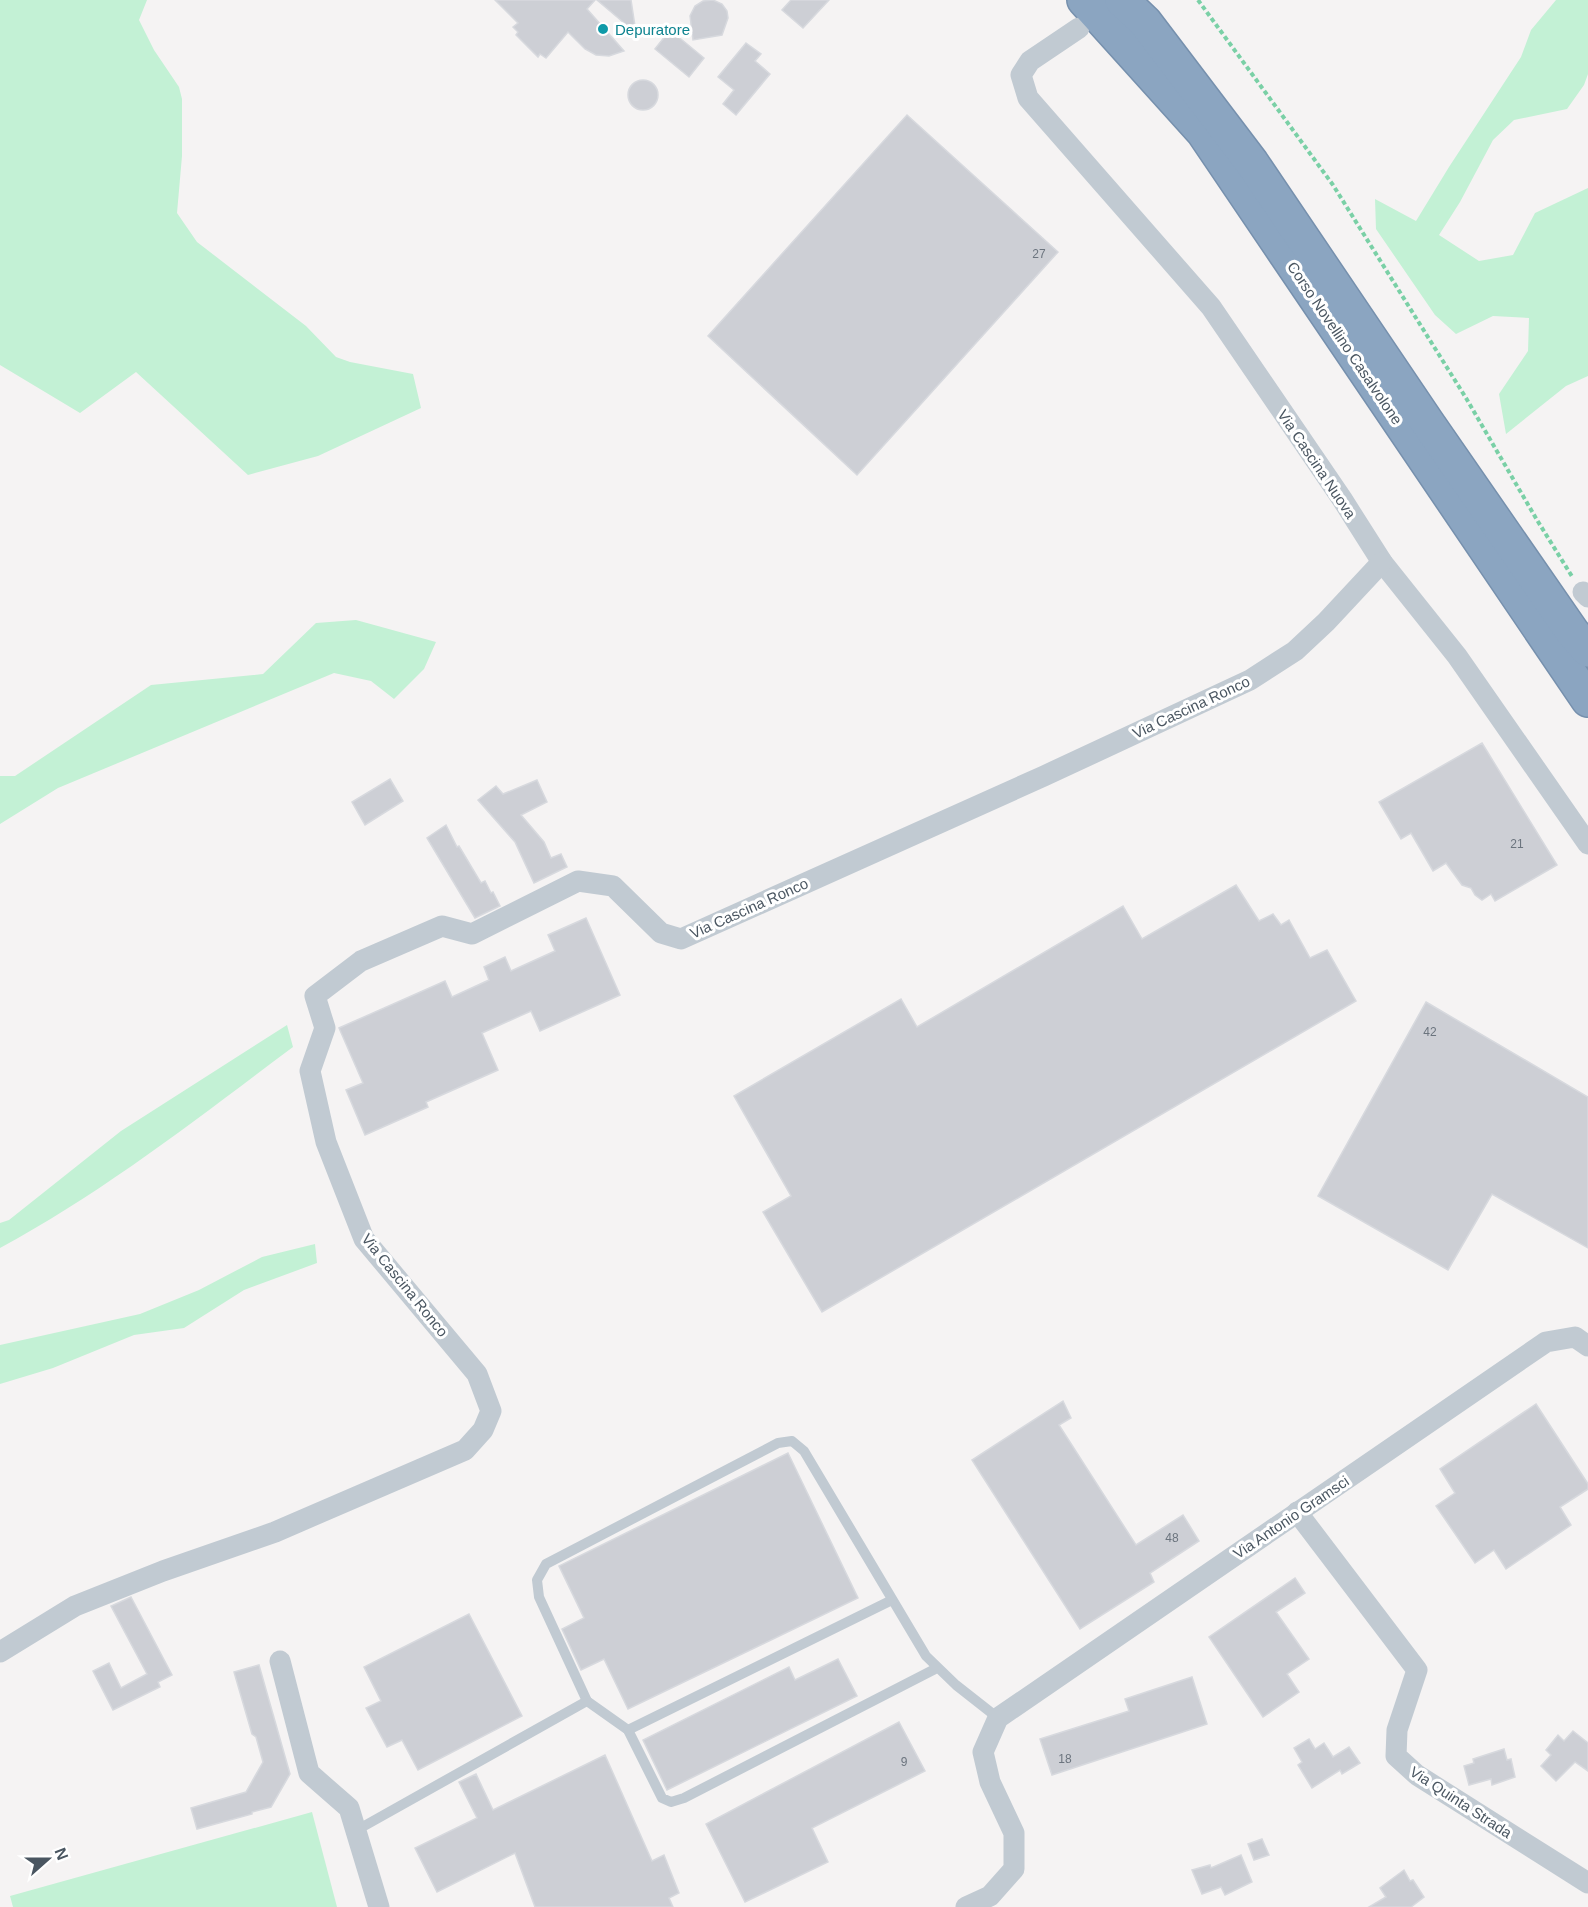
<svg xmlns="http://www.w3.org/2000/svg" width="1588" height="1907" viewBox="0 0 1588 1907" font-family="Arial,sans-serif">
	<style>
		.green { fill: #c3f1d5 }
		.building { fill: #cdcfd5; stroke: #d7d9de; stroke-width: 1.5 }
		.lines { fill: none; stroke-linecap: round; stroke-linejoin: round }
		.highway-casing { stroke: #7690ad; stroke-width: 36 }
		.path { stroke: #7ad0a6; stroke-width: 4; stroke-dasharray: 4.5 3; stroke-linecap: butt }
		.lane { stroke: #c1cad2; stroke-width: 10 }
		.street { stroke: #c1cad2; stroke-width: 21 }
		.highway { stroke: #8ba5c1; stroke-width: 33 }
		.culture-dot { fill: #0f9aa8; stroke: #fff; stroke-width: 2 }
		.labels { text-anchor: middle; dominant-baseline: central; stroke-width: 6; stroke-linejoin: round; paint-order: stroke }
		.number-label { font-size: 12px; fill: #6b747e }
		.culture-label { font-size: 15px; fill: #0d838f; stroke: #fff; text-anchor: start }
		.street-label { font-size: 15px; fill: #4a5661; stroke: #fff }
	</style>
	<rect width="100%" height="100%" fill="#f5f3f3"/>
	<g class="green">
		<polygon points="0,0 147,0 139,20 154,50 179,87 182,99 182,156 177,213 197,242 306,326 336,357 350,362 413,374 421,408 318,456 248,475 136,372 80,413 0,365"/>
		<polygon points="1556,0 1588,0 1588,74 1584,85 1567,109 1514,120 1493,140 1460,202 1439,235 1479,261 1513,255 1535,213 1588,188 1588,376 1566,386 1506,434 1499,394 1528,351 1529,318 1493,316 1456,334 1435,315 1376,229 1375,199 1416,221 1449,167 1521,57 1531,30"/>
		<polygon points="356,620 436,642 424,669 394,699 371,681 334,673 58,788 0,824 0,776 15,776 151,685 263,674 316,623"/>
		<path d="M287 1025 293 1047C198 1118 104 1192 0 1248V1223L9 1220 121 1131Z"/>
		<polygon points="315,1244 317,1263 244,1290 184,1328 134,1335 53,1368 0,1384 0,1345 140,1314 199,1290 262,1257"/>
		<polygon points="312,1812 337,1907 13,1907 10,1896"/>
	</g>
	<g class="building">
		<polygon points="495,0 595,0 587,9 624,51 609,56 596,55 585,49 568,32 546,58 540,54 538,57 516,35 518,32 513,27 518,23"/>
		<polygon points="597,0 631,0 636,33"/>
		<polygon points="713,0 722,4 727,11 728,18 722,35 693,40 690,16 695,6 703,1"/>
		<polygon points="791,0 829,0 803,28 782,10"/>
		<polygon points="670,30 704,58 689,77 655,49"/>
		<polygon points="746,43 761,54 755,61 770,74 736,115 723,104 734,90 718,77"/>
		<circle cx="643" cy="95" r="15"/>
		<polygon points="907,115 1058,252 857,475 708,336"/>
		<polygon points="1482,743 1557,865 1495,901 1491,894 1482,900 1475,895 1471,888 1462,885 1446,863 1433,871 1411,833 1401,839 1379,802"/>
		<polygon points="390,779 403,801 365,825 352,802"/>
		<polygon points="537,780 547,802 521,815 544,842 551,858 561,854 567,867 534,883 515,842 478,800 496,786 503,794"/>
		<polygon points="446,825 457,847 459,846 481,883 485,881 491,893 493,892 500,906 475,918 427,838"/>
		<polygon points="1236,885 1259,921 1273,914 1281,925 1289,920 1310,958 1327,950 1356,1001 822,1312 763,1212 791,1196 734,1096 901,999 917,1027 1123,906 1142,939"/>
		<polygon points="586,918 620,995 540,1031 531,1011 482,1033 498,1070 426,1102 428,1107 365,1135 346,1090 363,1083 339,1028 445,981 452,997 489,980 484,967 505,957 511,971 555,951 548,935"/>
		<polygon points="1426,1002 1588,1097 1588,1248 1492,1194 1448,1270 1318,1196"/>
		<polygon points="1063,1401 1071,1418 1059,1425 1136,1545 1183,1515 1199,1541 1150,1573 1154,1582 1080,1629 972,1460"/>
		<polygon points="1536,1404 1588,1484 1588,1489 1560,1507 1571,1525 1506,1569 1494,1550 1475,1563 1436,1506 1455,1493 1440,1469"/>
		<polygon points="788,1453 858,1598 628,1709 604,1659 581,1670 562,1629 584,1618 559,1566"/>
		<polygon points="1295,1578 1305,1593 1276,1612 1309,1659 1287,1674 1299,1692 1263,1717 1209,1637"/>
		<polygon points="131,1597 172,1675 158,1682 160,1687 113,1710 93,1671 109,1663 121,1688 147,1674 111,1606"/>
		<polygon points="469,1614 522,1716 418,1770 402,1740 387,1747 366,1708 381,1701 364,1667"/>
		<polygon points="838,1659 857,1696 667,1790 643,1740 789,1667 795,1680"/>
		<polygon points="259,1665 290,1774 271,1807 252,1812 252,1814 197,1829 191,1808 246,1792 263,1762 256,1737 252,1734 234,1672"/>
		<polygon points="1192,1677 1207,1724 1052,1775 1040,1739 1129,1711 1125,1699"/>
		<polygon points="899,1722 925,1771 812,1828 828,1862 745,1902 706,1824"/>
		<polygon points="1573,1731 1588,1743 1588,1771 1575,1762 1556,1781 1541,1766 1551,1755 1546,1750 1558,1735 1564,1741"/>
		<polygon points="1309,1739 1315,1749 1324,1743 1333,1757 1349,1747 1360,1763 1342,1774 1340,1770 1312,1788 1298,1765 1302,1762 1294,1748"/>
		<polygon points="1504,1749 1507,1760 1511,1759 1515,1777 1492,1785 1491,1779 1469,1785 1464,1766 1474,1763 1473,1759"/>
		<polygon points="605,1755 652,1861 664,1855 679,1893 669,1898 673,1907 535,1907 515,1853 437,1892 415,1848 477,1818 459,1782 476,1774 493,1810"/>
		<polygon points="1262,1839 1269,1855 1254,1860 1248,1844"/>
		<polygon points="1241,1855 1252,1882 1225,1895 1221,1887 1202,1894 1192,1870 1210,1865 1211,1868"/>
		<polygon points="1404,1870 1410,1881 1413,1880 1424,1897 1411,1907 1369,1907 1386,1897 1380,1888"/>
	</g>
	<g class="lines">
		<g class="highway-casing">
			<g id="highway">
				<polyline points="1084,0 1203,132 1588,700"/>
				<polyline points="1122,0 1145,22 1252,163 1427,422 1573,633 1588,650"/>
			</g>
		</g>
		<polyline class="path" points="1198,0 1333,185 1466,398 1537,520 1573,578"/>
		<g class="lane">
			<polyline points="937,1668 684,1798 671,1802 662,1798 628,1730 587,1701 539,1597 537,1580 546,1564 778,1443 792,1441 804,1451 926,1656 956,1685 998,1718"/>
			<polyline points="628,1730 892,1600"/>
			<polyline points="357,1830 587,1701"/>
		</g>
		<g class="street">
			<polyline points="1079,28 1030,61 1021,75 1028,98 1211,307 1342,499 1382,562 1457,656 1588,844"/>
			<polyline points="1583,592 1588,597"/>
			<polyline points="1297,1512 1417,1670 1397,1730 1396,1756 1417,1775 1588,1883"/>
			<polyline points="0,1652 75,1606 163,1571 275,1532 465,1450 483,1430 491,1411 477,1374 364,1239 326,1142 310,1071 325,1028 315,996 361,961 442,926 472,934 578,881 613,886 661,933 681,939 1044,776 1250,680 1295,651 1326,622 1382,562"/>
			<polyline points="280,1661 309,1773 349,1808 379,1907"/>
			<polyline points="966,1907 990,1896 1014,1869 1014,1833 990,1782 983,1752 998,1718 1546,1342 1575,1337 1588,1346"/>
		</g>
		<use href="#highway" class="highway"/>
	</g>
	<circle class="culture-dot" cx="603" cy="29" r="6"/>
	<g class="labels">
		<g class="number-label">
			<text x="1039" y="254">27</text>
			<text x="1517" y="844">21</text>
			<text x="1430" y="1032">42</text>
			<text x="1172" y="1538">48</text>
			<text x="1065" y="1759">18</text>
			<text x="904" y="1762">9</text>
		</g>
		<g class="culture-label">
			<text x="615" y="29">Depuratore</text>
		</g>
		<g class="street-label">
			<text transform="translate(1345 343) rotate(56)">Corso Novellino Casalvolone</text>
			<text transform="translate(1317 464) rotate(56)">Via Cascina Nuova</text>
			<text transform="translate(1191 707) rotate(-25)">Via Cascina Ronco</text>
			<text transform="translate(749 908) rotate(-24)">Via Cascina Ronco</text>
			<text transform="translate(405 1285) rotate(51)">Via Cascina Ronco</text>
			<text transform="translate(1291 1517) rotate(-34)">Via Antonio Gramsci</text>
			<text transform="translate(1461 1802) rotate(33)">Via Quinta Strada</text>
		</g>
	</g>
	<g transform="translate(48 1859) rotate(69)" stroke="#ffffff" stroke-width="4.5" paint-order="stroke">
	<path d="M0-4.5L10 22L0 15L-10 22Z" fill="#4a5661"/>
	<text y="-9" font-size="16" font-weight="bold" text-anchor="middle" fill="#4a5661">N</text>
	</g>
</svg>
